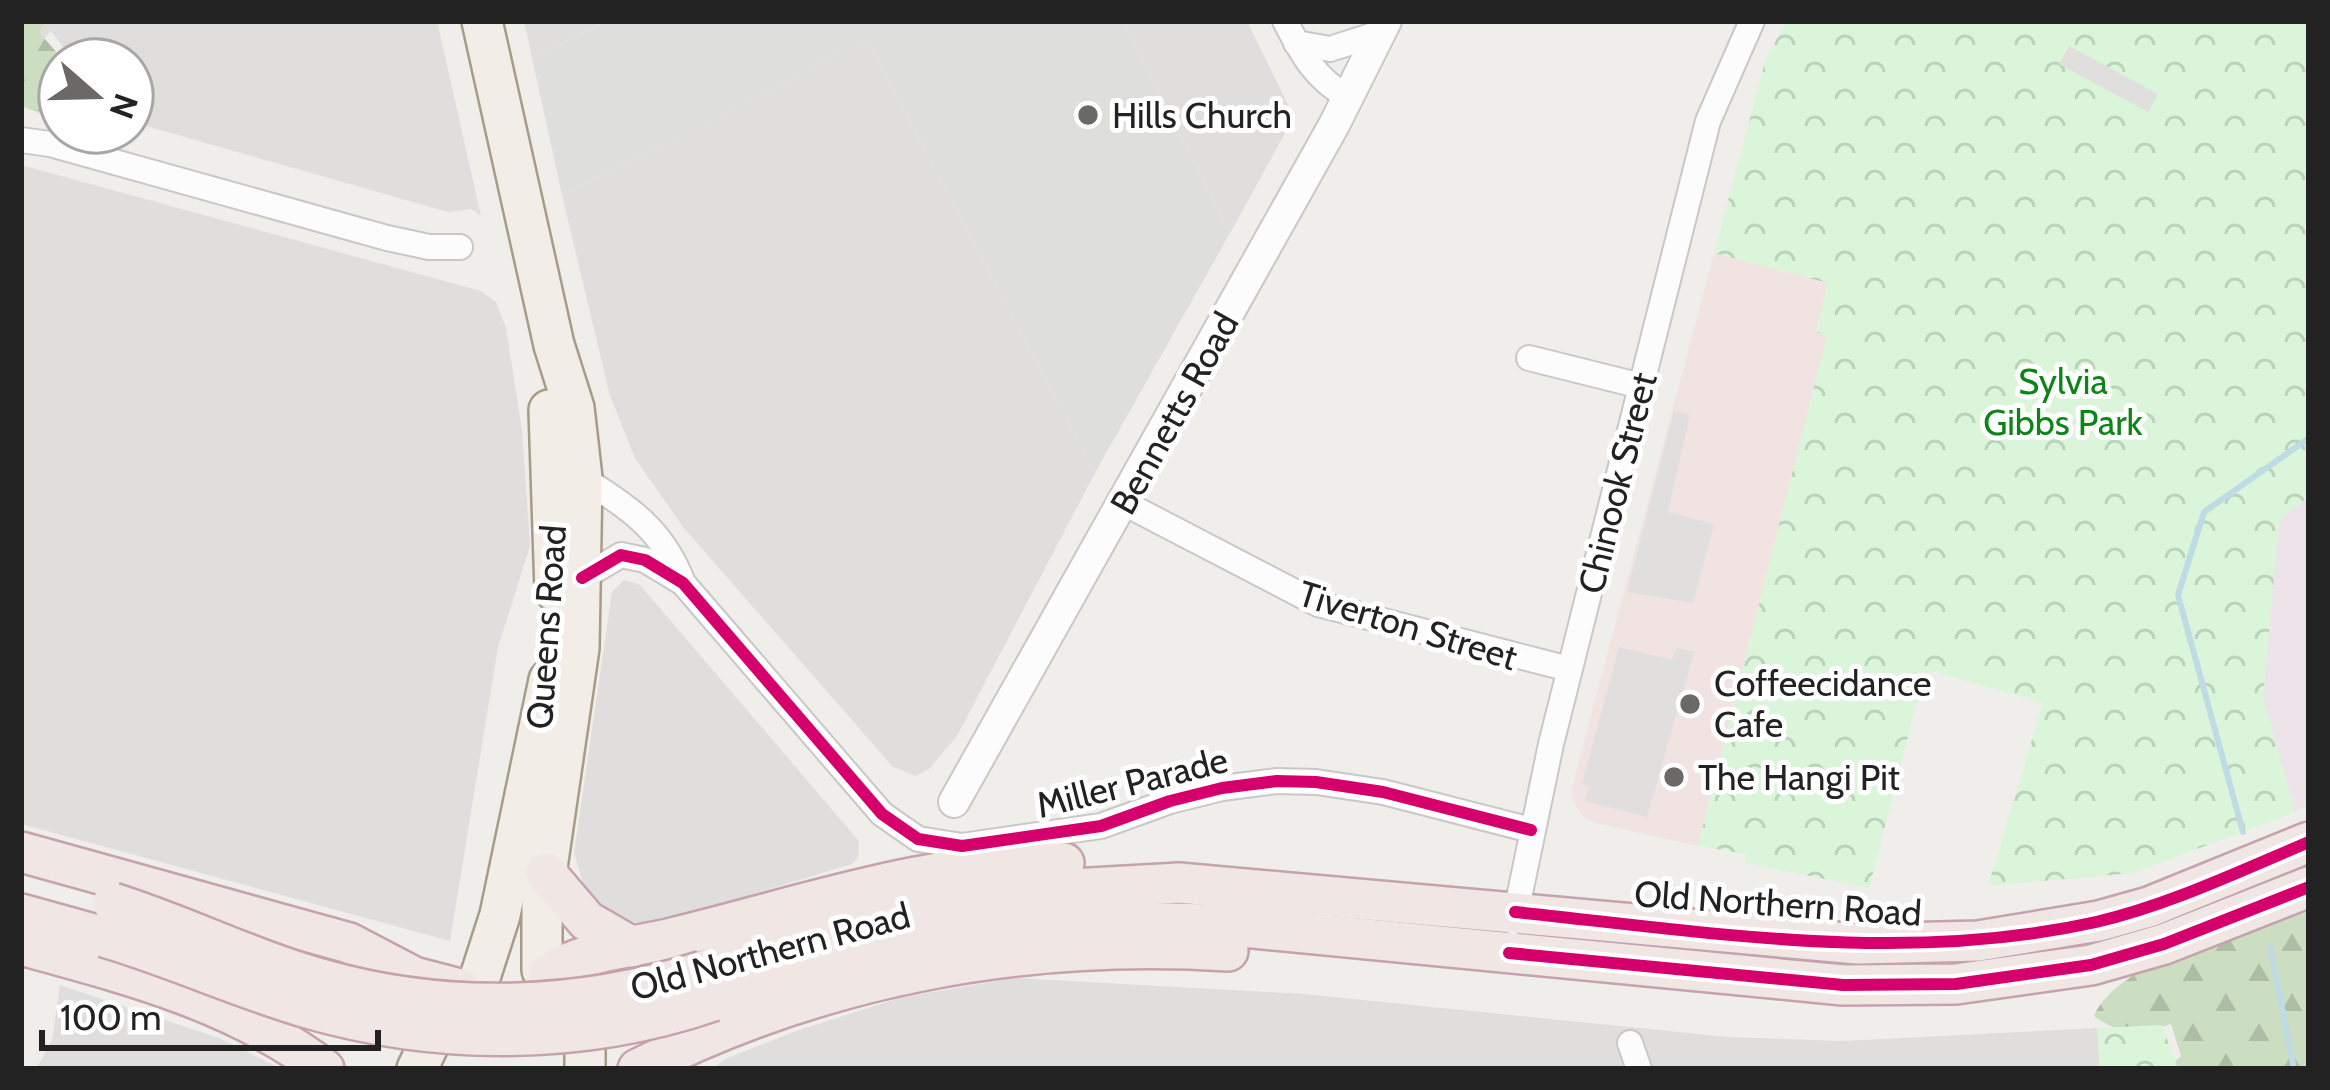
<svg xmlns="http://www.w3.org/2000/svg" width="2330" height="1090" viewBox="0 0 2330 1090" font-family="Cabin,sans-serif">
	<style>
		.residential { fill: #dfdedc }
		.commercial { fill: #f1e3e1 }
		.industrial { fill: #ede4e9 }
		.religious { fill: #dededc }
		.forest { fill: url(#forest-firs) }
		.park { fill: url(#park-crowns) }
		.parking { fill: #e0dfde }
		.lines { fill: none; stroke-linecap: round; stroke-linejoin: round }
		.stream { stroke: #bfdbe3; stroke-width: 6 }
		.minor-casing { stroke: #c9c8c7; stroke-width: 28 }
		.tertiary-casing { stroke: #c9c8c7; stroke-width: 34 }
		.primary-casing { stroke: #a79c86; stroke-width: 44 }
		.trunk-casing { stroke: #c5a2ac; stroke-width: 44 }
		.minor { stroke: #fdfcfc; stroke-width: 24 }
		.tertiary { stroke: #fdfcfc; stroke-width: 30 }
		.primary { stroke: #f3ede7; stroke-width: 39 }
		.trunk { stroke: #f0e6e4; stroke-width: 39 }
		.trunk-bridge-casing { stroke: #c5a2ac; stroke-width: 44; stroke-linecap: butt }
		.trunk-bridge { stroke: #f0e6e4; stroke-width: 39 }
		.cycleway-casing { stroke: #fff; stroke-width: 20 }
		.cycleway { stroke: #d6006c; stroke-width: 12 }
		.poi-dot { fill: #6a6968; stroke: #fff; stroke-width: 4.5 }
		.labels { text-anchor: middle; dominant-baseline: central; stroke-width: 10; stroke-linejoin: round; paint-order: stroke }
		.poi-label { font-size: 36px; fill: #222; stroke: #fff; text-anchor: start }
		.park-label { font-size: 36px; fill: #0c8416; stroke: #fff }
		.street-label { font-size: 36px; fill: #222; stroke: #fff }
	</style>
	<defs>
		<pattern id="forest-firs" width="22" height="20" patternUnits="userSpaceOnUse" patternTransform="scale(3)"><rect width="22" height="20" fill="#cbdec1"/><path d="M5 1l3.5 6h-7zM16 11l3.5 6h-7z" fill="#aebea6"/></pattern>
		<pattern id="park-crowns" width="20" height="18" patternUnits="userSpaceOnUse" patternTransform="scale(3)"><rect width="20" height="18" fill="#daf5da"/><path d="M2 6a3 3 0 1 1 6 0M12 15a3 3 0 1 1 6 0" fill="none" stroke="#bbd2bb"/></pattern>
	</defs>
	<rect width="100%" height="100%" fill="#f0eeeb"/>
	<g class="residential">
		<polygon points="21,21 437,21 481,216 471,209 448,212 132,122 132,60 73,60 51,31 21,66"/>
		<polygon points="524,21 606,21 532,58"/>
		<polygon points="1123,21 1247,21 1294,117 1230,233"/>
		<polygon points="867,40 1095,473 957,736 929,769 915,776 892,766 683,527 635,458 610,396 562,195"/>
		<polygon points="21,165 481,291 496,302 506,328 522,430 530,546 498,647 450,941 21,824"/>
		<polygon points="624,580 640,585 859,841 858,858 852,864 657,923 633,922 607,912 586,893 574,853 612,592"/>
		<polygon points="1016,978 1304,994 1728,1037 1843,1041 2097,1028 2100,1069 713,1069 725,1059 796,1031 903,997"/>
		<polygon points="60,985 219,1038 282,1069 36,1069 52,1040"/>
	</g>
	<polygon class="commercial" points="1714,253 1828,283 1816,331 1827,336 1698,846 1600,824 1585,818 1576,807 1571,791"/>
	<polygon class="industrial" points="2309,496 2309,805 2295,812 2263,698 2279,520"/>
	<polygon class="religious" points="607,21 1123,21 1230,233 1095,473 867,40 562,195 532,58"/>
	<g class="forest">
		<polygon points="21,21 46,21 39,32 63,60 60,60 60,121 21,106"/>
		<path d="M2309 911V1069H2166L2181 1056 2171 1024C2142 1034 2119 1035 2094 1016 2121 957 2249 930 2309 911Z"/>
	</g>
	<g class="park">
		<polygon points="1787,21 2309,21 2309,496 2279,521 2263,698 2295,812 2133,873 1988,886 2043,703 1929,670 1919,694 1869,888 1745,863 1746,854 1698,846 1827,336 1816,332 1828,283 1714,253 1766,58"/>
		<polygon points="2162,1025 2178,1069 2100,1069 2097,1028"/>
	</g>
	<g class="parking">
		<polygon points="2069,46 2158,94 2148,112 2059,64"/>
		<polygon points="1674,411 1690,415 1668,512 1714,524 1693,603 1627,592"/>
		<polygon points="1619,647 1672,660 1677,648 1694,652 1647,817 1585,801 1589,786 1582,784"/>
	</g>
	<g class="lines">
		<g class="stream">
			<polyline points="2243,832 2178,595 2204,512 2309,438"/>
			<polyline points="2270,947 2294,1069"/>
		</g>
		<g class="minor-casing">
			<g id="minor">
				<path d="M1285 21C1302 54 1315 79 1348 97"/>
				<polyline points="1296,43 1330,49 1380,33"/>
				<polyline points="21,140 50,144 387,238 429,247 460,247"/>
				<polyline points="1529,358 1641,386"/>
				<path d="M582 478C629 507 663 530 683 583"/>
				<polyline points="1124,503 1318,604 1569,669"/>
				<polyline points="582,578 621,555 645,560 683,583 882,814 918,839 962,846 1101,826 1170,801 1222,788 1277,781 1316,782 1383,792 1531,830"/>
				<polyline points="1514,922 1551,744 1708,121 1752,21"/>
				<polyline points="1630,1043 1639,1069"/>
			</g>
		</g>
		<g class="tertiary-casing">
			<polyline id="tertiary" points="954,802 1334,125 1386,21"/>
		</g>
		<g class="primary-casing">
			<g id="primary">
				<polyline points="482,21 554,345 574,408 582,478 579,648 542,902 542,970"/>
				<polyline points="549,410 555,591"/>
				<polyline points="481,974 500,915 549,680"/>
				<polyline points="577,1000 585,1023 585,1069"/>
				<polyline points="417,1069 448,1004"/>
			</g>
		</g>
		<g class="trunk-casing">
			<g id="trunk">
				<polyline points="21,852 349,943 414,977 460,989"/>
				<polyline points="546,873 587,921 632,947"/>
				<polyline points="21,914 104,937"/>
				<path d="M21 945C127 974 234 1001 324 1069"/>
				<polyline points="703,971 840,926 890,914 1019,892 1179,883 1858,944 1978,941 2099,921 2149,907 2309,842"/>
				<path d="M549 974C583 950 631 948 672 938 801 907 930 860 1064 863"/>
				<polyline points="713,1001 893,946 1024,926 1088,921 1211,924 1843,985 1956,984 2091,965 2164,944 2309,887"/>
				<path d="M638 1069C821 976 1023 938 1228 951"/>
			</g>
		</g>
		<use href="#minor" class="minor"/>
		<use href="#tertiary" class="tertiary"/>
		<use href="#primary" class="primary"/>
		<use href="#trunk" class="trunk"/>
		<g class="trunk-bridge-casing">
			<g id="trunk-bridge">
				<path d="M113 903C183 925 250 959 321 979 447 1015 579 1010 703 971"/>
				<path d="M104 937C172 957 237 987 304 1007 437 1046 582 1046 713 1001"/>
			</g>
		</g>
		<use href="#trunk-bridge" class="trunk-bridge"/>
		<g class="cycleway-casing">
			<g id="cycleway">
				<polyline points="582,578 621,555 645,560 683,583 882,814 918,839 962,846 1101,826 1170,801 1222,788 1277,781 1316,782 1383,792 1531,830"/>
				<path d="M1515 912C1708 932 1904 965 2096 922 2169 905 2240 871 2309 842"/>
				<polyline points="1509,953 1843,985 1956,984 2091,965 2164,944 2309,887"/>
			</g>
		</g>
		<use href="#cycleway" class="cycleway"/>
	</g>
	<g class="poi-dot">
		<circle cx="1088" cy="115" r="12"/>
		<circle cx="1690" cy="704" r="12"/>
		<circle cx="1674" cy="777" r="12"/>
	</g>
	<g class="labels">
		<g class="poi-label">
			<text x="1112" y="115">Hills Church</text>
			<text x="1714" y="683">Coffeecidance<tspan x="1714" dy="41">Cafe</tspan></text>
			<text x="1698" y="777">The Hangi Pit</text>
		</g>
		<g class="park-label">
			<text x="2063" y="381">Sylvia<tspan x="2063" dy="41">Gibbs Park</tspan></text>
		</g>
		<g class="street-label">
			<text transform="translate(1174 413) rotate(-61)">Bennetts Road</text>
			<text transform="translate(1617 483) rotate(-76)">Chinook Street</text>
			<text transform="translate(1408 625) rotate(17)">Tiverton Street</text>
			<text transform="translate(546 627) rotate(-86)">Queens Road</text>
			<text transform="translate(1132 782) rotate(-14)">Miller Parade</text>
			<text transform="translate(1778 903) rotate(4)">Old Northern Road</text>
			<text transform="translate(770 951) rotate(-15)">Old Northern Road</text>
		</g>
	</g>
	<rect width="2330" height="1090" fill="none" stroke="#222222" stroke-width="48"/>
	<g transform="translate(96 96) rotate(110)"><circle r="57" fill="#ffffff" stroke="#a7a7a7" stroke-width="3"/>
	<path d="M0-9L21 45L0 30L-21 45Z" fill="#6a6968"/>
	<text y="-18" font-size="33" font-weight="bold" text-anchor="middle" fill="#222222">N</text>
	</g>
	<path d="M42 1030v18h336v-18" fill="none" stroke="#222222" stroke-width="6"/>
	<text x="60" y="1030" font-size="36" fill="#222222" stroke="#ffffff" stroke-width="9" paint-order="stroke">100 m</text>
</svg>
